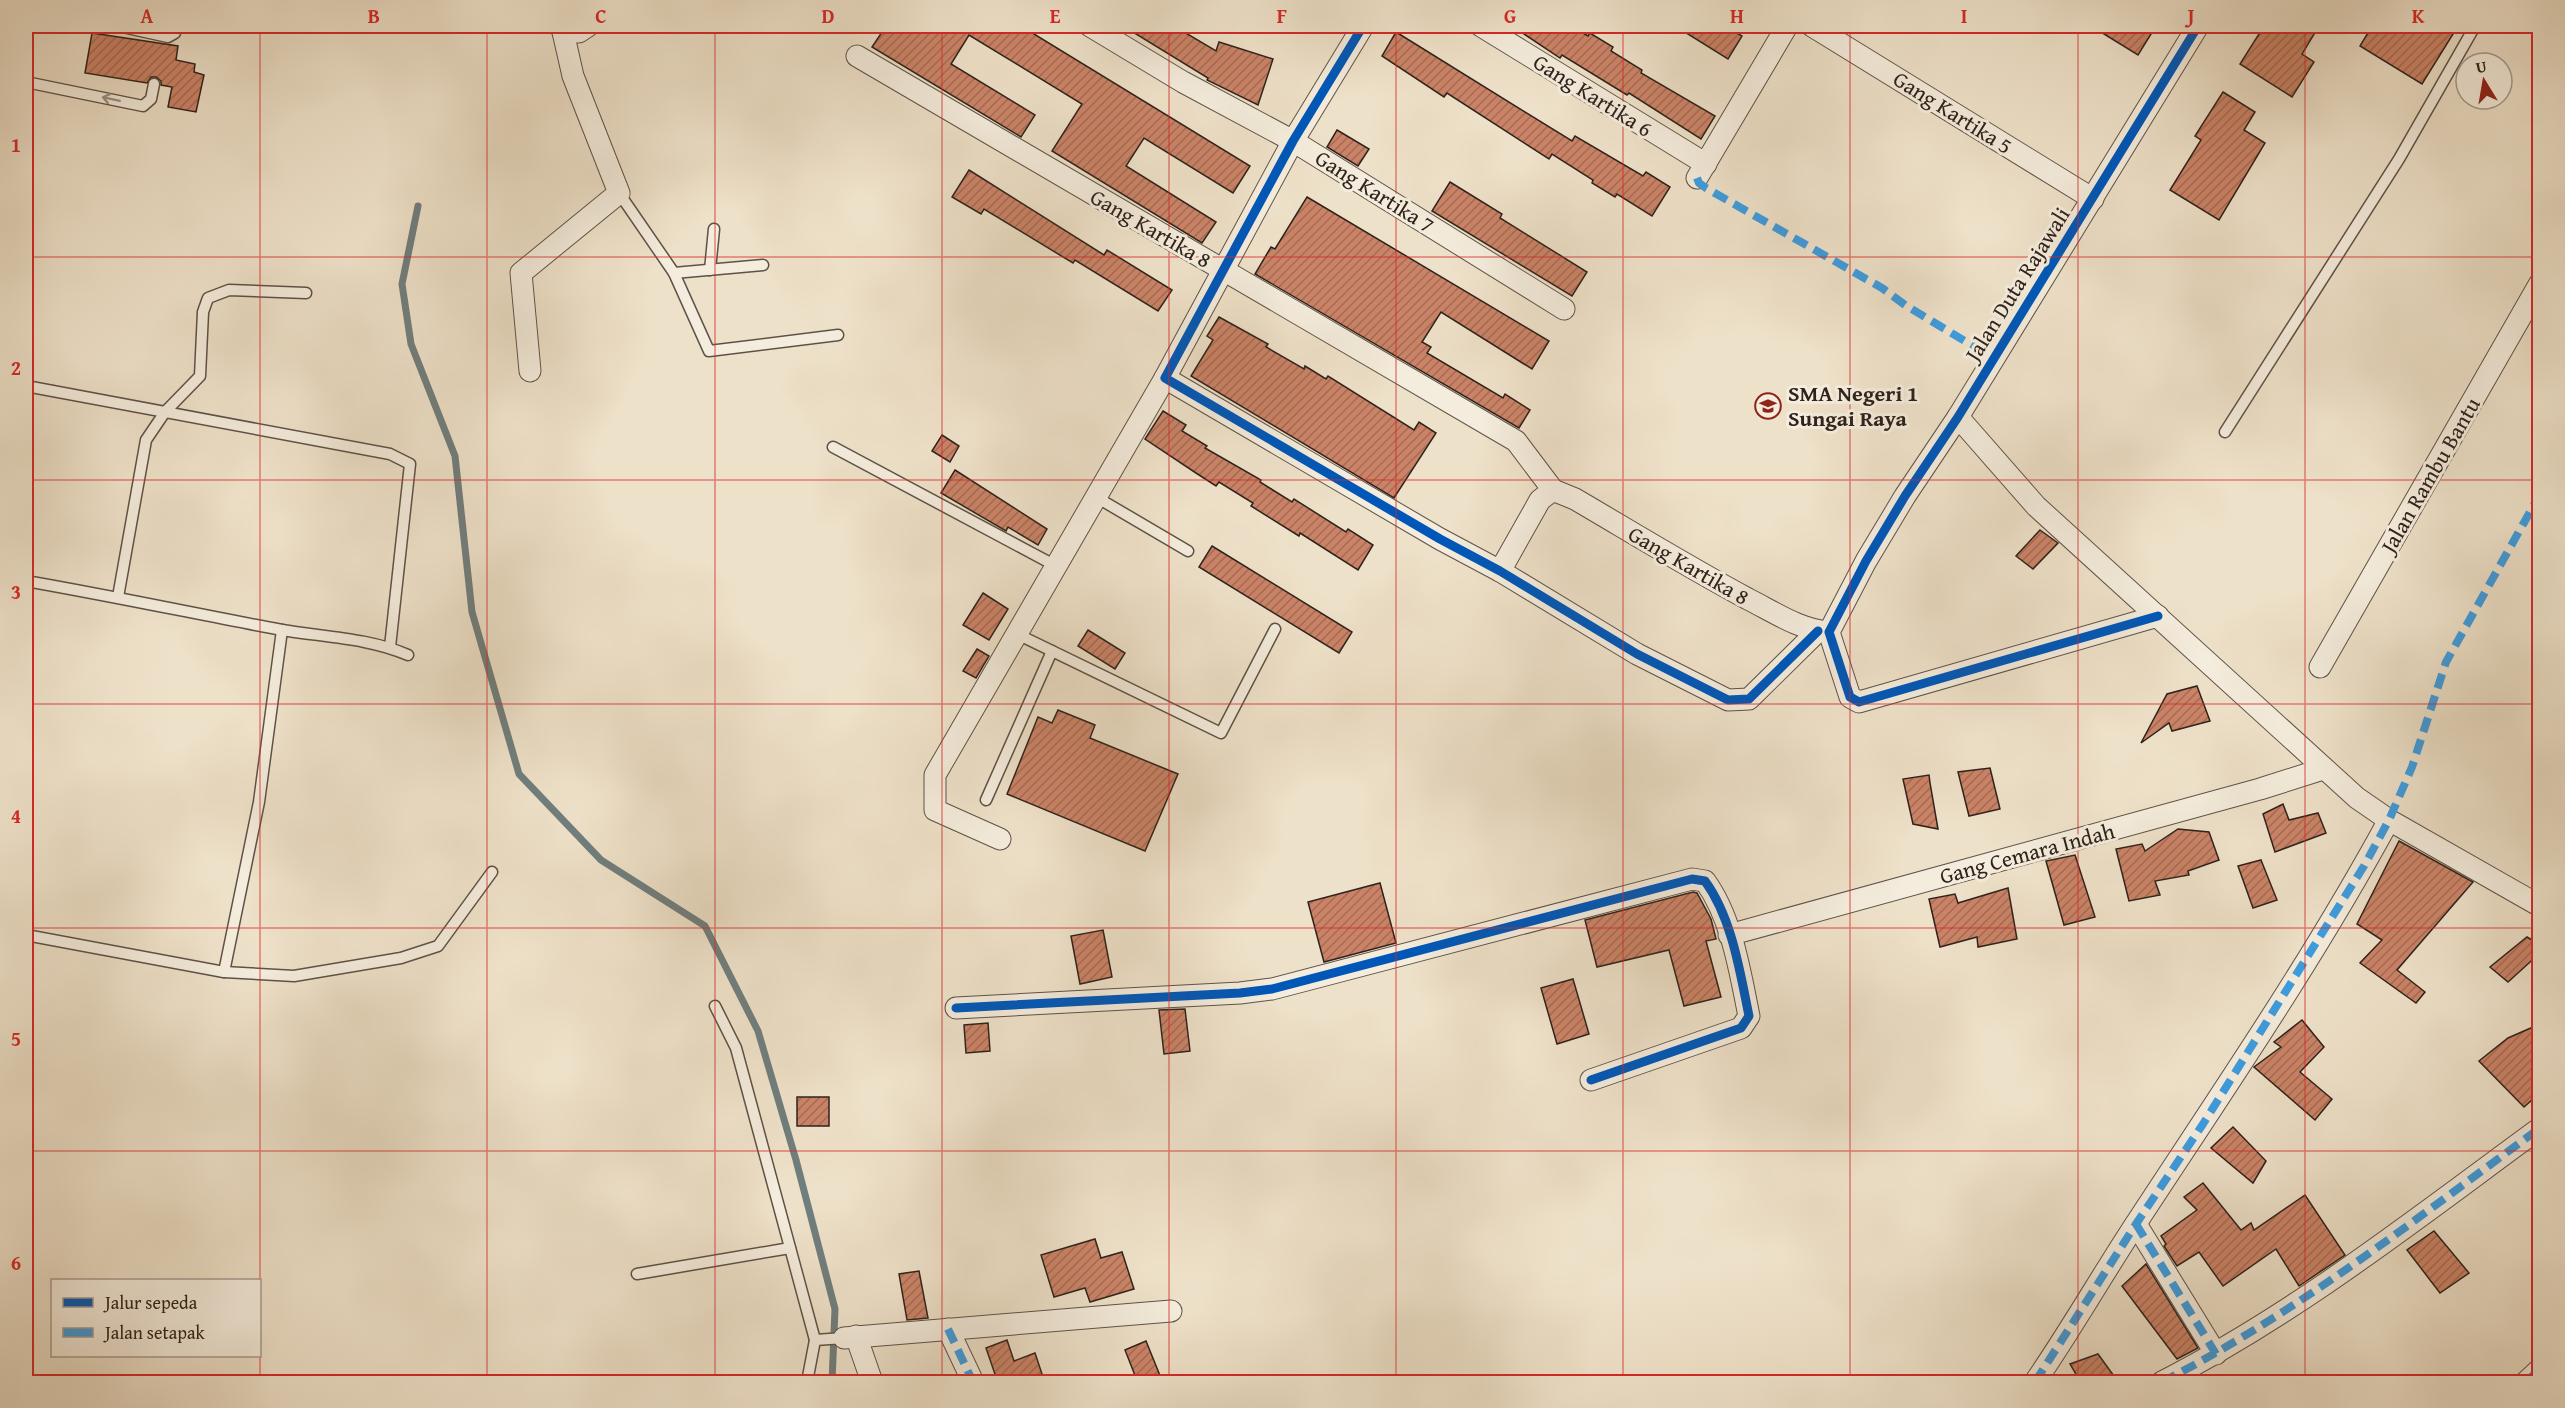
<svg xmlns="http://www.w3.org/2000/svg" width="2565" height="1408" viewBox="0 0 2565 1408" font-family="'Gentium Book Plus',serif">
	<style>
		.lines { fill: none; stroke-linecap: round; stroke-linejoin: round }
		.stream { stroke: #707e7d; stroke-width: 7 }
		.building { fill: url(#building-hatch); stroke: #2e221c; stroke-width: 1.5 }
		.service-casing { stroke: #5e5247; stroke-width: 13 }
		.minor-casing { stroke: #5e5247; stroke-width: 23 }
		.service { stroke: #f4ecdc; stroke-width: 10 }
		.minor { stroke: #f4ecdc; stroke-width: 21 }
		.quiet { stroke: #3d9cdf; stroke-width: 8; stroke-dasharray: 15 8; stroke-linecap: butt }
		.cycleway-casing { stroke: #f4ecdc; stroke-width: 13 }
		.cycleway { stroke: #0057b8; stroke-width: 9 }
		.oneway { stroke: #9b9186 }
		.grid { fill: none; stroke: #d62828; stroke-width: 1.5; stroke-opacity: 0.55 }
		.labels { text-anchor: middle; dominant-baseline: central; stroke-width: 6; stroke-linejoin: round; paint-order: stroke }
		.street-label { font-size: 22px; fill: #2e221c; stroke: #f4ecdc }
		.poi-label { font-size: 22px; font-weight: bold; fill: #2e221c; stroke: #f4ecdc; text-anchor: start }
		.neatline { fill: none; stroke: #d62828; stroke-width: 2 }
		.grid-label { font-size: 20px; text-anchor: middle; font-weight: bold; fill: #d62828 }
	</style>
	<defs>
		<pattern id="building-hatch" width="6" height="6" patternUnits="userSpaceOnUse" patternTransform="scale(1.5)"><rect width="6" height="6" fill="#cb8367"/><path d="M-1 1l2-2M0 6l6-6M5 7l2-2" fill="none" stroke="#a56b54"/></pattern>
	</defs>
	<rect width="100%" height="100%" fill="#eee1c9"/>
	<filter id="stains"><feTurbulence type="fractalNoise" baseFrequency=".00333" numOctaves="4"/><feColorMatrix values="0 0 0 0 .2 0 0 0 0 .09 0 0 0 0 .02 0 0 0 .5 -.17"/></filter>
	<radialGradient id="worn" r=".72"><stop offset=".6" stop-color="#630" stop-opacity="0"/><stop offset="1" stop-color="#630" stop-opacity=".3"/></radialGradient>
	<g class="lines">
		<polyline class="stream" points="418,206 402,284 411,344 455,456 472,612 519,774 601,860 705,926 758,1031 796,1160 835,1309 832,1382"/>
	</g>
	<g class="building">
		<polygon points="886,26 1021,26 1250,166 1233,193 1144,138 1126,166 1216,222 1202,243 1052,151 1082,104 969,35 951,64 1035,115 1021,137 872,47"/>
		<polygon points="1123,26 1174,26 1216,51 1219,42 1273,59 1258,105 1207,80 1208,78"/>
		<polygon points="1512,26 1571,26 1588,36 1590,33 1613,47 1611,51 1642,70 1641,73 1715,116 1701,139 1629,93 1627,95 1562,55 1560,58"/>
		<polygon points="1675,26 1725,26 1742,36 1728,59"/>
		<polygon points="2091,26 2156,26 2138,55"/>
		<polygon points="2264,26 2319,26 2302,54 2314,62 2292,97 2240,64"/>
		<polygon points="2372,26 2458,26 2422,84 2360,46"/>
		<polygon points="1396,32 1572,141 1575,136 1643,176 1646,172 1670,187 1652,216 1617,194 1615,197 1592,183 1593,180 1552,154 1549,159 1447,93 1444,97 1382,56"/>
		<polygon points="92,33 178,46 176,60 195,64 194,72 204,75 196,112 168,107 172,87 161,85 161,81 156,77 151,77 147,83 85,73"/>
		<polygon points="2223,92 2255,112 2244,130 2265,143 2219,220 2170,190 2201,140 2195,136"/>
		<polygon points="1337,130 1369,149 1358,166 1327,147"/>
		<polygon points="969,170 1104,255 1107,250 1172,290 1158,311 1075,260 1073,263 984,209 981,214 952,197"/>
		<polygon points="1450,182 1502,214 1500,218 1587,272 1572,296 1432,211"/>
		<polygon points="1307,197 1549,341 1532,369 1441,312 1422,342 1431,347 1427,353 1503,398 1505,394 1530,410 1519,428 1255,274 1271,247 1275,249"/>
		<polygon points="1219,317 1268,344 1266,347 1304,369 1305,366 1326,379 1328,376 1414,430 1419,422 1436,433 1394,498 1191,376 1213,340 1207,336"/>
		<polygon points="1163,411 1186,425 1182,431 1207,446 1205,448 1261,480 1260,482 1292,502 1294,499 1346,532 1348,529 1373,545 1358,570 1300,533 1299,536 1251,506 1253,503 1219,482 1216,486 1196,473 1145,439"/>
		<polygon points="942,435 959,446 950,462 932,451"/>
		<polygon points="955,470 1047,529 1038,545 1008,527 1006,531 941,493"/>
		<polygon points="2040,530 2058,543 2033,569 2016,556"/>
		<polygon points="1212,546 1352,632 1339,653 1199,567"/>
		<polygon points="983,593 1008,609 989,640 963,625"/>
		<polygon points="1088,630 1125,653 1115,669 1078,646"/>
		<polygon points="977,649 989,656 976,678 963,671"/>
		<polygon points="2197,686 2210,721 2172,731 2169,723 2141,743 2167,694"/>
		<polygon points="1058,710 1095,725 1090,738 1178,774 1145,851 1007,794 1038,717 1052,723"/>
		<polygon points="1990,768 2000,809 1969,816 1958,772"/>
		<polygon points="1929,775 1930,783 1938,829 1913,824 1903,779"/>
		<polygon points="2283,804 2289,820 2318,813 2326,833 2275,852 2263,814"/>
		<polygon points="2178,829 2209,832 2219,860 2188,871 2189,875 2155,881 2160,895 2129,901 2116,849 2142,844 2145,851"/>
		<polygon points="2399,841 2473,882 2397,970 2425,992 2416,1003 2360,963 2382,940 2357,924"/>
		<polygon points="2075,855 2095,917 2064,925 2046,861"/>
		<polygon points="2261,860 2277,900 2253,908 2238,866"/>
		<polygon points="1380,883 1396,943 1324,962 1308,902"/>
		<polygon points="2008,888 2017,939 1978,947 1977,937 1940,947 1929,899 1955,894 1958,903"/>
		<polygon points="1693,892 1697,893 1711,919 1716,939 1706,941 1721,997 1684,1006 1669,950 1597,967 1585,920"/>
		<polygon points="1103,930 1112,977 1080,984 1071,936"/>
		<polygon points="2527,937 2540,945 2540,953 2508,982 2490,967"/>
		<polygon points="1573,979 1589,1034 1557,1044 1541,988"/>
		<polygon points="1185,1009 1190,1051 1164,1054 1159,1010"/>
		<polygon points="2302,1020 2324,1047 2300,1072 2332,1099 2315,1120 2254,1067 2281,1047 2274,1042"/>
		<polygon points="988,1023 990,1051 966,1053 964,1025"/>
		<polygon points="2540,1024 2540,1093 2524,1107 2479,1061 2508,1038"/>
		<rect x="797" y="1097" width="32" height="29"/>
		<polygon points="2233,1127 2266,1161 2253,1183 2211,1148"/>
		<polygon points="2203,1183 2241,1230 2251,1223 2254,1230 2305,1195 2345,1255 2299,1286 2276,1249 2223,1286 2199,1252 2177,1266 2164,1246 2166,1244 2161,1236 2197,1210 2184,1197"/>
		<polygon points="2434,1231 2469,1273 2440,1293 2407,1250"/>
		<polygon points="1095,1239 1101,1258 1122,1252 1134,1289 1090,1302 1085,1288 1054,1297 1041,1255"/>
		<polygon points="2146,1264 2198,1348 2177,1359 2122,1286"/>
		<polygon points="919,1271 928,1318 907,1320 899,1274"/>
		<polygon points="1007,1340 1014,1361 1035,1353 1042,1374 1019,1383 998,1383 986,1348"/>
		<polygon points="1146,1341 1163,1383 1138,1383 1125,1350"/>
		<polygon points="2098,1354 2119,1383 2081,1383 2070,1364"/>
	</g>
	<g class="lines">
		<g class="service-casing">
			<g id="service">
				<polyline points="118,26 168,37 175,33"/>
				<polyline points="26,82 143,106 151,99 154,84"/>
				<polyline points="619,193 674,273 709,351 838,335"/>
				<polyline points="710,270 714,229"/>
				<polyline points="674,273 763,265"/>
				<polyline points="26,386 390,454 410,464 390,647"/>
				<polyline points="2225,432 2399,159 2475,26"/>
				<polyline points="833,447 1056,566"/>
				<polyline points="1096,497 1188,551"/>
				<path d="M26 581C112 596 197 614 282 630 324 637 369 638 408 655"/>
				<polyline points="118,597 146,440 165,412 200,376 203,312 208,298 229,290 306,293"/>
				<polyline points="1017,634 1221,733 1275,629"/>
				<polyline points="986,800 1052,651"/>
				<polyline points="26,935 224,972 294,976 401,958 438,946 492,872"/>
				<polyline points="224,972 259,802 282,630"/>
				<polyline points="715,1006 736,1048 815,1340 807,1382"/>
				<polyline points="637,1274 790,1248"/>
				<polyline points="815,1340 844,1338"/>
			</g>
		</g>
		<g class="minor-casing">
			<g id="minor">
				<polyline points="561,26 563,32 579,32 588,26"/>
				<polyline points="1090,26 1183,82 1293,141 1564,309"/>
				<polyline points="1363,26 1293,141 1165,378 1440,539 1500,571 1637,654 1728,700 1749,699 1818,631"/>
				<polyline points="1481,26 1706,164"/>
				<polyline points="1812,26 2093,199"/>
				<polyline points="857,56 1516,441 1553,490"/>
				<polyline points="1697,178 1787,26"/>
				<polyline points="530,371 521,273 619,193 573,76 563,32"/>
				<polyline points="1958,417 2036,506 2357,798 2389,820 2540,906"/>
				<path d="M1500 571 1540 500 1553 490 1575 499C1633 533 1690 568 1748 599 1774 612 1800 630 1829 632"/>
				<polyline points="2158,616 1859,702 1850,697 1829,632 1866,561 1905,496 1958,417 2198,26"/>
				<polyline points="2320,667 2540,283"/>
				<polyline points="1000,839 935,810 935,775 1165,378"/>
				<polyline points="1729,935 2260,789 2323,769"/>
				<path d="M956 1008 1240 993 1272 989 1692 879 1705 881C1732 918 1740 972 1749 1016L1741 1028 1591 1080"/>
				<polyline points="2136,1224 2216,1354"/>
				<polyline points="948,1329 973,1382"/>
				<polyline points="856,1336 872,1382"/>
				<polyline points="844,1338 1171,1311"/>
				<path d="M2035 1382C2070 1331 2101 1277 2135 1225 2222 1092 2313 960 2389 820"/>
				<path d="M2162 1382C2297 1313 2417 1218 2540 1128"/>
				<polyline points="2526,1382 2540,1369"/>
			</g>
		</g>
		<use href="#service" class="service"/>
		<use href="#minor" class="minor"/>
		<g class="quiet">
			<polyline points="175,33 178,26"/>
			<polyline points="1697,178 1699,183 1706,188 1882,288 1905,305 1993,358"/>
			<polyline points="2136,1224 2216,1354"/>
			<polyline points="948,1329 973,1382"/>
			<polyline points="2035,1382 2136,1224 2203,1124 2364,866 2389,820 2412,767 2446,662 2540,494"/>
			<path d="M2162 1382C2297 1313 2417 1218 2540 1128"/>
			<polyline points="2526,1382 2540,1369"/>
		</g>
		<g class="cycleway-casing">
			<g id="cycleway">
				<polyline points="1363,26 1293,141 1165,378 1440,539 1500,571 1637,654 1728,700 1749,699 1818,631"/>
				<polyline points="2158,616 1859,702 1850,697 1829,632 1866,561 1905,496 1958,417 2198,26"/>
				<path d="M956 1008 1240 993 1272 989 1692 879 1705 881C1732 918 1740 972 1749 1016L1741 1028 1591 1080"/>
			</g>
		</g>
		<use href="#cycleway" class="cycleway"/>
	</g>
	<defs><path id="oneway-shaft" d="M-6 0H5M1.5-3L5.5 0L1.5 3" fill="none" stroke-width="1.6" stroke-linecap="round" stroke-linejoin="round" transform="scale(1.5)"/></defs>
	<use class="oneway" href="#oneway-shaft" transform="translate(111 99) rotate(-168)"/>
	<path class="grid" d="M260 26V1382M487 26V1382M715 26V1382M942 26V1382M1169 26V1382M1396 26V1382M1623 26V1382M1850 26V1382M2078 26V1382M2305 26V1382M26 257H2540M26 480H2540M26 704H2540M26 928H2540M26 1151H2540"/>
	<defs>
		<g id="school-ring" transform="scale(1.35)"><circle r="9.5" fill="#f4ecdc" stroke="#8f2418" stroke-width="1.5"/><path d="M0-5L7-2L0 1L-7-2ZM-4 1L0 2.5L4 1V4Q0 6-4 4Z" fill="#8f2418"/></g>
	</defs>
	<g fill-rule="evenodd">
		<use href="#school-ring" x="1768" y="406"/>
	</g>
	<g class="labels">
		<g class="street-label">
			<text transform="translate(1593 95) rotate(32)">Gang Kartika 6</text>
			<text transform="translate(1953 112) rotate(32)">Gang Kartika 5</text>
			<text transform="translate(1375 191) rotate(32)">Gang Kartika 7</text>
			<text transform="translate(1151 228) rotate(30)">Gang Kartika 8</text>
			<text transform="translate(2017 284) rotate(-58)">Jalan Duta Rajawali</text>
			<text transform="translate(2430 475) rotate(-60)">Jalan Rambu Bantu</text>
			<text transform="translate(1689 565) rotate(30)">Gang Kartika 8</text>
			<text transform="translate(2027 853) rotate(-15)">Gang Cemara Indah</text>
		</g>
		<g class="poi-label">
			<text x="1788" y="393">SMA Negeri 1<tspan x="1788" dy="25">Sungai Raya</tspan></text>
		</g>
	</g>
	<rect width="2565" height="1408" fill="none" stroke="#eee1c9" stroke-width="66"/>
	<rect x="51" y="1279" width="210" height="78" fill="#f4ecdc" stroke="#a59b8f" stroke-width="1.5"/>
	<rect x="63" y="1298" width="30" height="9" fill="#0057b8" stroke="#a59b8f" stroke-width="1.5"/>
	<text x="105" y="1309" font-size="18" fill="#2e221c">Jalur sepeda</text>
	<rect x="63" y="1328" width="30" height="9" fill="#3d9cdf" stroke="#a59b8f" stroke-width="1.5"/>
	<text x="105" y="1339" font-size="18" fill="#2e221c">Jalan setapak</text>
	<g transform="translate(2484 81) rotate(349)"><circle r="28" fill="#f4ecdc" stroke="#a59b8f" stroke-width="1.5"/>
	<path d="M0-4.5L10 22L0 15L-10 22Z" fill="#8f2418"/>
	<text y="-9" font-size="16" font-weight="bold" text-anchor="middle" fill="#2e221c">U</text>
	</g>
	<rect x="33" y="33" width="2499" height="1342" class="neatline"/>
	<g class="grid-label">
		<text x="147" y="23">A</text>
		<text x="374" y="23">B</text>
		<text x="601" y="23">C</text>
		<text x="828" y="23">D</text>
		<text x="1055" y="23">E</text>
		<text x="1282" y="23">F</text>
		<text x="1510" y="23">G</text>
		<text x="1737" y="23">H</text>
		<text x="1964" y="23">I</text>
		<text x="2191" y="23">J</text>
		<text x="2418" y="23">K</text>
		<text x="16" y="152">1</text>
		<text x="16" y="375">2</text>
		<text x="16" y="599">3</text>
		<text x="16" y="823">4</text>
		<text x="16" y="1046">5</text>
		<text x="16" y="1270">6</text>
	</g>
	<rect width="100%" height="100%" filter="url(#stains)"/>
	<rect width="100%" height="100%" fill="url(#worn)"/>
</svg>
